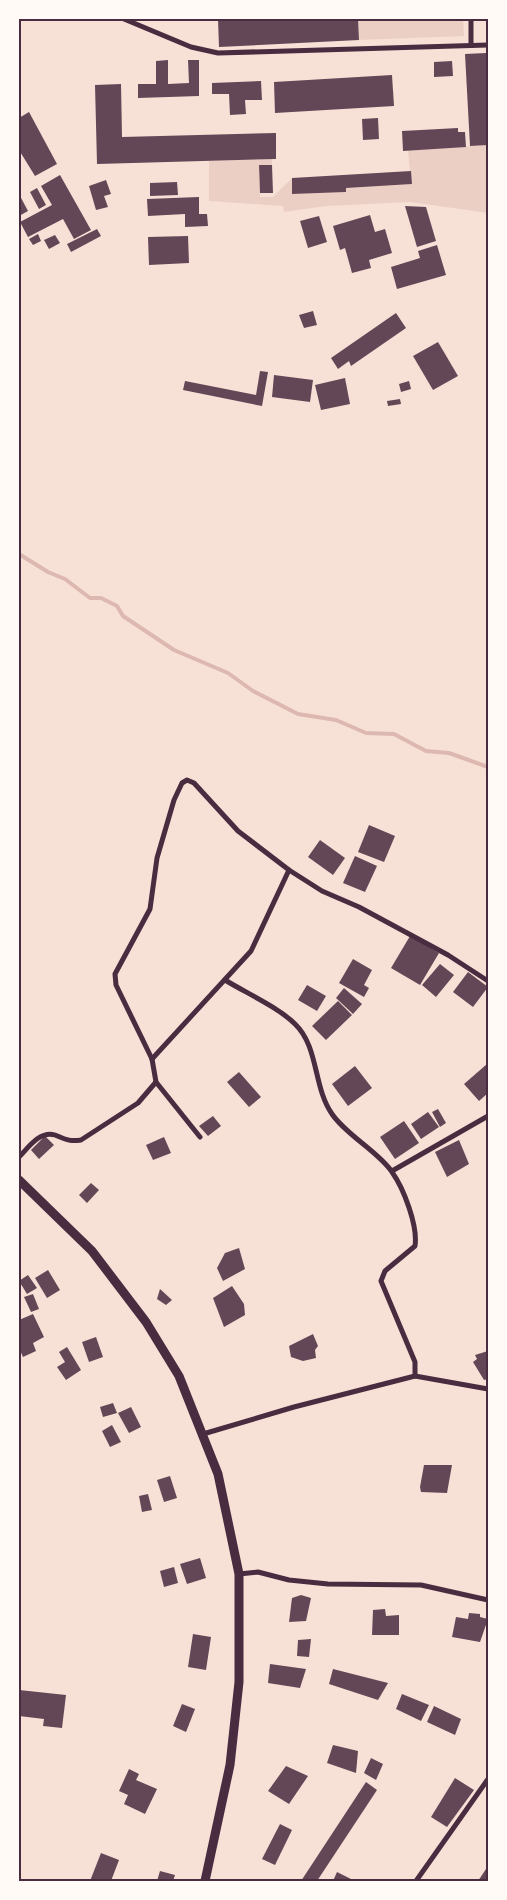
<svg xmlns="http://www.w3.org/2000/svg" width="507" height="1900" viewBox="0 0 507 1900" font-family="Helvetica,sans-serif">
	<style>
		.green { fill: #ebcfc5 }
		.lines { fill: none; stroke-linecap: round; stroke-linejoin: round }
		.stream { stroke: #dcb8b0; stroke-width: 4 }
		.building { fill: #644757 }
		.minor { stroke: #4a2c40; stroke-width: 5 }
		.primary { stroke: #4a2c40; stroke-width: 9 }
		.neatline { fill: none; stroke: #4a2c40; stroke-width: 2 }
	</style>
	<rect width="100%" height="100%" fill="#f7e1d7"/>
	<g class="green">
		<polygon points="358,19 463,19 464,36 359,40"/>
		<polygon points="488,145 488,213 410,202 326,206 284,212 283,206 209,201 209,161 272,159 272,165 259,165 260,197 273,197 292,178 293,194 346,192 346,188 411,184 408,150"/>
	</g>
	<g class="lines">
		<polyline class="stream" points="19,554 48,572 65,579 90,598 101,598 117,606 123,616 174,650 228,673 253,691 298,714 336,720 366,733 394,734 426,751 449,753 488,767"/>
	</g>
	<g class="building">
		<polygon points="218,19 358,19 359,40 219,47"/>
		<polygon points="486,53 488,145 470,146 465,54"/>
		<polygon points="168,60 168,84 189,83 188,60 199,60 199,96 138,98 138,84 156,84 156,61"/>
		<polygon points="452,61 453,76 434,77 434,62"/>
		<polygon points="392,75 394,106 275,113 274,82"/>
		<polygon points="261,81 262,100 245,100 246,114 230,115 229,94 212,94 212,83"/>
		<polygon points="121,84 122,137 276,133 276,159 97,164 95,85"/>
		<polygon points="29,112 57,164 35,176 19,150 19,118"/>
		<polygon points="378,118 379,139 363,140 362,119"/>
		<polygon points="458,128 458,132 465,132 466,147 403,151 402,131"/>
		<polygon points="259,165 272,165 273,193 260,193"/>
		<polygon points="411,171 412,184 346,188 346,192 292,194 292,178"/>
		<polygon points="60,175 91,230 74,239 63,219 28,237 20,222 52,205 41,186"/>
		<polygon points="106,180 111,194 104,196 108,207 96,210 89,186"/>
		<polygon points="177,182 178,195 150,196 150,183"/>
		<polygon points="37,188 46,205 39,209 30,192"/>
		<polygon points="19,194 28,211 19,216"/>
		<polygon points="199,197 199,214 207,214 208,226 185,227 185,214 148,216 147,199"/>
		<polygon points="405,206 426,207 436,241 417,247"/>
		<polygon points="370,215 375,232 385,229 392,253 369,260 371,268 352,273 345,248 340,250 333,226"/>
		<polygon points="319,216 327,242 308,248 300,221"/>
		<polygon points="97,229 101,236 71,252 67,244"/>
		<polygon points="38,234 41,241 33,245 29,239"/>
		<polygon points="55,235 60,243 49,249 44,240"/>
		<polygon points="188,236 189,263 149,265 148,237"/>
		<polygon points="437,245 446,275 397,289 391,267 420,258 418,251"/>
		<polygon points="313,311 317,325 304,328 299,315"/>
		<polygon points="396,313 406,328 351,366 349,361 338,369 331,358"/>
		<polygon points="438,342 458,376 433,390 413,356"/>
		<polygon points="260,371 268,372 262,406 183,390 185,381 256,395"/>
		<polygon points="274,375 313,380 310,402 272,397"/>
		<polygon points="345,378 350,404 321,410 315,385"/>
		<polygon points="409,381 411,389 401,392 399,384"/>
		<polygon points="400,399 401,404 388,406 387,401"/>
		<polygon points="369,825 395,836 384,862 358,852"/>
		<polygon points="320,840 345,858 333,875 308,857"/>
		<polygon points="355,856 377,866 365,892 343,883"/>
		<polygon points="410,936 439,953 420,985 391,968"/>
		<polygon points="353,959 372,970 364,985 369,988 364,997 339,983"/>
		<polygon points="440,964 454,975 436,997 422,985"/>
		<polygon points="468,972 488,987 473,1007 453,992"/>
		<polygon points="307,985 326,996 317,1011 298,1000"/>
		<polygon points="344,988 362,1004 353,1014 336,998"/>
		<polygon points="338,1001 352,1015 326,1040 312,1026"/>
		<polygon points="487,1064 488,1093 479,1101 464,1084"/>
		<polygon points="355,1066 372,1088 348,1106 332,1084"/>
		<polygon points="239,1072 261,1097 249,1107 227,1082"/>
		<polygon points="438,1109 446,1123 440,1127 432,1112"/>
		<polygon points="428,1112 439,1127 421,1139 411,1124"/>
		<polygon points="213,1116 221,1126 208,1136 199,1126"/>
		<polygon points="404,1121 419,1143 395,1159 380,1137"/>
		<polygon points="45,1136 54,1145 39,1159 31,1150"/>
		<polygon points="164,1137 171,1153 153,1160 146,1145"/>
		<polygon points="459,1140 469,1164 447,1177 435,1152"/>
		<polygon points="91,1183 99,1190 87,1203 79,1195"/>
		<polygon points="239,1248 245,1269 223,1281 217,1268 225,1253"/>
		<polygon points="48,1270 60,1290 47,1298 35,1278"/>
		<polygon points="28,1275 37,1288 27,1294 19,1281"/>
		<polygon points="232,1286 244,1304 245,1315 224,1327 213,1298"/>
		<polygon points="160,1289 172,1300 166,1305 157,1299"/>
		<polygon points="33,1294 39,1309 31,1312 24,1297"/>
		<polygon points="33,1314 44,1337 33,1343 36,1351 23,1357 19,1348 19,1320"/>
		<polygon points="313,1334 318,1346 315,1350 316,1358 303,1361 291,1357 289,1346"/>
		<polygon points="96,1337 103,1357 89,1362 82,1342"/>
		<polygon points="67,1347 81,1370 66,1380 57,1367 65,1362 59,1352"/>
		<polygon points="488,1351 488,1379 484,1380 473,1362 477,1359 475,1355"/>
		<polygon points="113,1403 117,1413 103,1417 100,1407"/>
		<polygon points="131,1407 141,1427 129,1433 118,1413"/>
		<polygon points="112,1425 121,1442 110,1447 102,1431"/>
		<polygon points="424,1465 452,1465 447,1493 421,1492 420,1487"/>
		<polygon points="170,1476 177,1498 164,1502 157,1480"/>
		<polygon points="148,1494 152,1510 142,1512 139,1496"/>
		<polygon points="200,1558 206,1578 187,1584 180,1564"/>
		<polygon points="174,1567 178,1583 164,1587 160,1571"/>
		<polygon points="301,1595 311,1598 306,1621 289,1622 292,1598"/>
		<polygon points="385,1609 386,1616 399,1615 399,1635 372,1635 373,1610"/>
		<polygon points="469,1613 480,1614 480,1617 488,1619 480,1642 452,1637 456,1617 468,1619"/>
		<polygon points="193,1634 211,1637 206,1670 188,1667"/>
		<polygon points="311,1639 309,1657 297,1656 298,1640"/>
		<polygon points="270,1664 306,1669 300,1688 268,1683"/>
		<polygon points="333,1669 388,1683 378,1700 329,1684"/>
		<polygon points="19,1690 66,1695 62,1728 43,1726 44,1719 19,1716"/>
		<polygon points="402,1694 429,1705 421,1721 396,1709"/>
		<polygon points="182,1704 195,1709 186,1732 173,1726"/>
		<polygon points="434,1706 461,1719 455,1735 427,1722"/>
		<polygon points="333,1745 358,1751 356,1773 327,1763"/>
		<polygon points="371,1758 383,1764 376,1780 364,1773"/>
		<polygon points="286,1766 308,1776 289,1804 268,1791"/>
		<polygon points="129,1769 139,1774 136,1780 157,1789 145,1814 124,1804 128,1795 119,1791"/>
		<polygon points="455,1778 474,1790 447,1827 431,1817"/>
		<polygon points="366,1782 377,1790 317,1881 301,1881"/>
		<polygon points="280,1824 292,1830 275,1865 262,1859"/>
		<polygon points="101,1853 119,1860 111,1881 90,1881"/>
		<polygon points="488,1866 488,1881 478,1881"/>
		<polygon points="160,1871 175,1875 173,1881 157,1881"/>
		<polygon points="337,1872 355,1881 333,1881"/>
	</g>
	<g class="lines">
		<g class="minor">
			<polyline points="124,19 191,47 218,53 488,45"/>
			<polyline points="471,19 471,45"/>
			<path d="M225 980C246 993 278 1007 295 1024 319 1047 313 1087 332 1114 346 1135 379 1152 392 1172 404 1189 418 1226 415 1246L385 1271 381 1281 415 1362V1376"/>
			<polyline points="152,1059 251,951 289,870 322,891 359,907 448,955 488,981"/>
			<polyline points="200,1137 156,1082 152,1059 116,985 115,974 150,909 157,858 174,800 182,783 187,780 194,783 238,831 289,870"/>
			<path d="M19 1157C28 1148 40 1130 55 1135 65 1139 69 1142 81 1140L138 1103 156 1082"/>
			<polyline points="392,1171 488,1116"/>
			<polyline points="203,1434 294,1407 415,1376 488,1389"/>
			<polyline points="239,1574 258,1572 289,1580 328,1584 421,1585 488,1600"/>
			<polyline points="416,1881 488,1779"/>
		</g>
		<polyline class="primary" points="19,1180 92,1251 146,1322 179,1376 218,1474 239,1574 239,1682 230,1765 205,1881"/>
	</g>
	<rect width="507" height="1900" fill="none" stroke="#fffaf5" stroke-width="40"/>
	<rect x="20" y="20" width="467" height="1860" class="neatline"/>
</svg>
